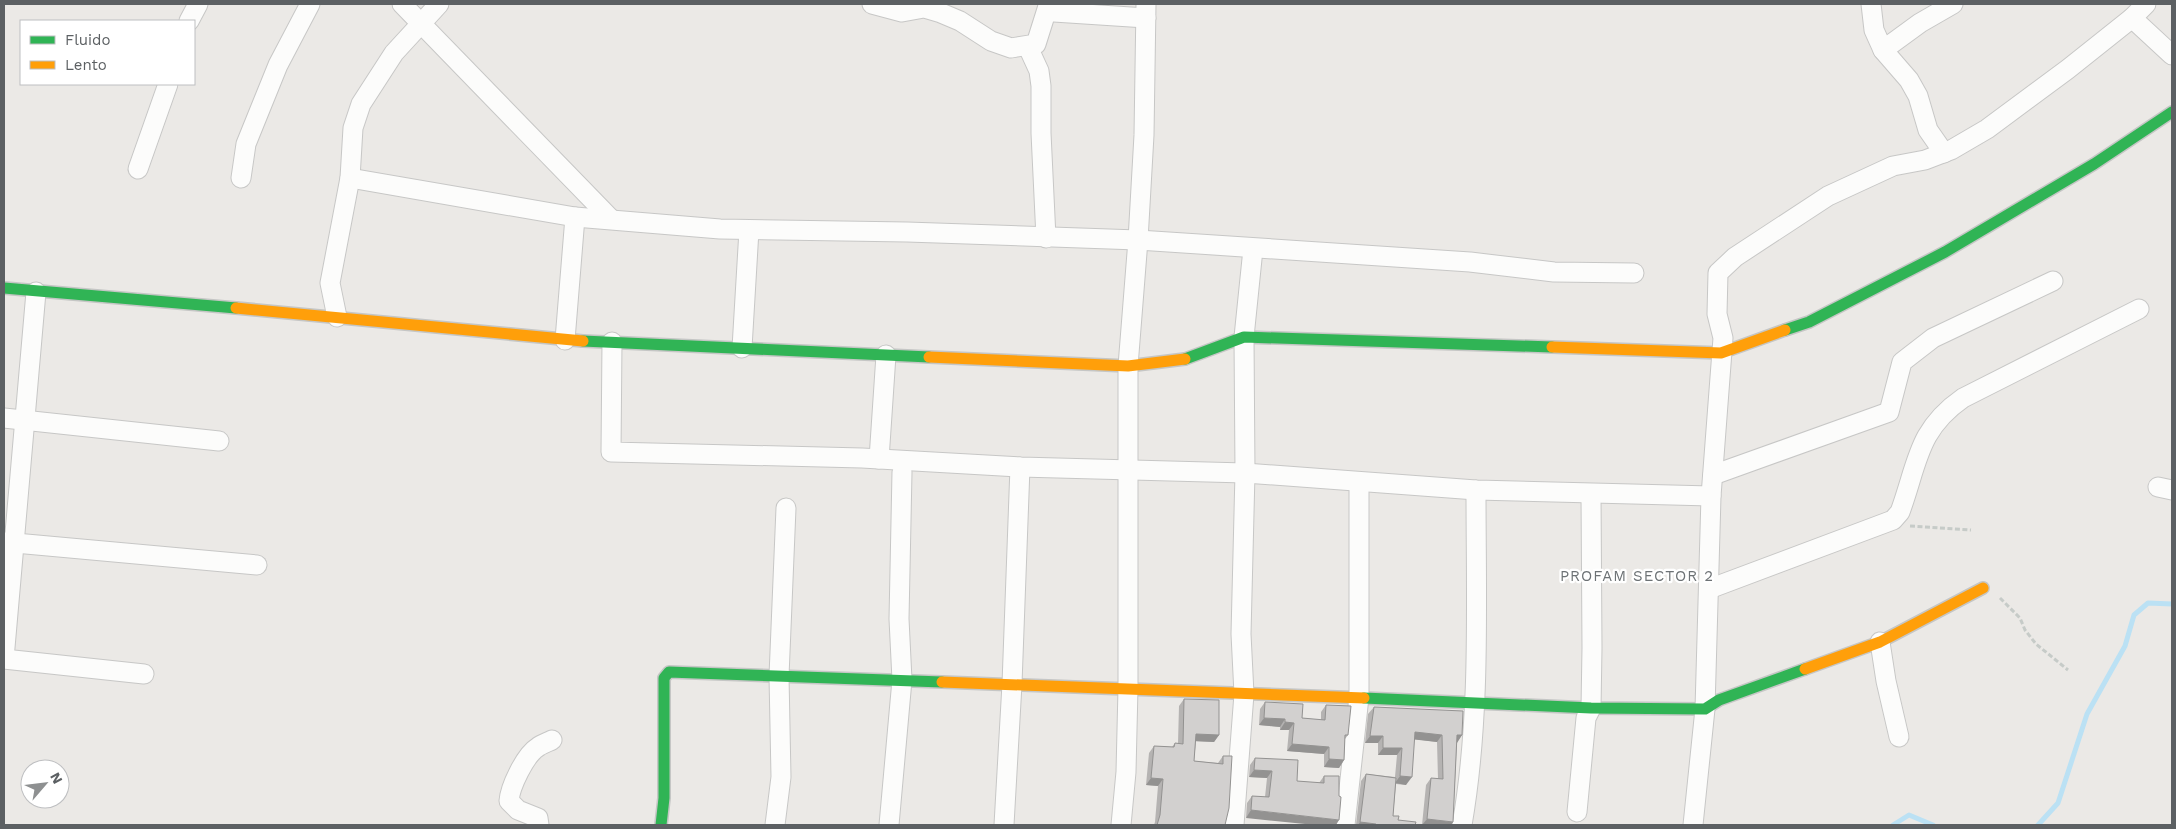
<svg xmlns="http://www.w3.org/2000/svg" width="2176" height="829" viewBox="0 0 2176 829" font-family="'Work Sans',sans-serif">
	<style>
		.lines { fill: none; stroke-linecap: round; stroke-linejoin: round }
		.stream { stroke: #bbe1f4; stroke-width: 5 }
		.street-casing { stroke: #c7c7c6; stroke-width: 21 }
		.fast-casing { stroke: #c5c6c5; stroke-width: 14 }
		.slow-casing { stroke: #c5c6c5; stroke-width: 14 }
		.path { stroke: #c6cbc8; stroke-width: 3; stroke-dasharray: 5 2.5; stroke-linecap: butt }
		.street { stroke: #fcfcfb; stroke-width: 19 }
		.fast { stroke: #30b455; stroke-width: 11 }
		.slow { stroke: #ff9f0a; stroke-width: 11 }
		.wall { fill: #b5b3b2 }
		.shaded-wall { fill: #939291 }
		.building { fill: #d2d0cf; stroke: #939291 }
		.labels { text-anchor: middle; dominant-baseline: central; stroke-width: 4.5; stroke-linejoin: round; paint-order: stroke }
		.neighbourhood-label { font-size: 15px; letter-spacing: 1px; fill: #6d7275; stroke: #fff }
	</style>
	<rect width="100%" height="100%" fill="#ebe9e6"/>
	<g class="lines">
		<g class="stream">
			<polyline points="1893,825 1909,815 1933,825"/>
			<polyline points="2038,825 2058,803 2087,714 2125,646 2134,615 2148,603 2172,604"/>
		</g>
		<g class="street-casing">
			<g id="street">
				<polyline points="402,4 611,219"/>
				<polyline points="872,4 902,12 924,8 941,13 960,21 991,41 1011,48 1036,44 1048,6"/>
				<polyline points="1048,4 1054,12 1146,18"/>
				<polyline points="1871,4 1874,30 1883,50 1909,80 1918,96 1928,130 1944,153"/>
				<polyline points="2132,18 2172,55"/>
				<polyline points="189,21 198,4"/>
				<polyline points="1028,47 1039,71 1041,86 1041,133 1046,238"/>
				<polyline points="1883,50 1920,23 1953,4"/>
				<polyline points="138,169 168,84"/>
				<polyline points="241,178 246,144 278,65 310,4"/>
				<polyline points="350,178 575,217 720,229 907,232 1138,240 1470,262 1554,272 1634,273"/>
				<polyline points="36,292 4,659 144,674"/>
				<polyline points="337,317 330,283 350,178 353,128 361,104 394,53 439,4"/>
				<polyline points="565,340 575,217"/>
				<polyline points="612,342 611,452 862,458 1020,467 1245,473 1476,490 1711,496"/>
				<polyline points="742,348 749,230"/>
				<polyline points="4,418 219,441"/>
				<polyline points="879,459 886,355"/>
				<polyline points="1713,475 1889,412 1902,362 1933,338 2053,281"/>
				<polyline points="2158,487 2172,490"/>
				<polyline points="4,542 257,565"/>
				<path d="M1709 589 1893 520 1900 512C1918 463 1917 430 1963 398L2139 309"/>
				<polyline points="1880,642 1886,681 1899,737"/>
				<polyline points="1577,812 1586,718 1591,708 1592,648 1591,494"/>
				<path d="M539 825 538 818 518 810 509 801C510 787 525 755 538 747 542 744 548 742 552 740"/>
				<polyline points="775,825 781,777 779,676 786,508"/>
				<polyline points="889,825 902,680 899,619 902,472"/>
				<polyline points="1004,825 1012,684 1020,467"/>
				<polyline points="1121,825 1126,772 1128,688 1128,366 1138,240 1144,135 1146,4"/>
				<polyline points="1234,825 1244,694 1241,634 1245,473 1244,337 1253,249"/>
				<polyline points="1345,825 1359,697 1359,482"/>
				<path d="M1462 825C1481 716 1476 601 1476 490"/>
				<polyline points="1693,825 1705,709 1711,496 1723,338 1717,314 1718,273 1735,257 1828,196 1893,166 1925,160 1951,150 1987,129 2068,69 2132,18 2146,4"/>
			</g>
		</g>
		<g class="fast-casing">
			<g id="fast">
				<polyline points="4,288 236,308"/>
				<polyline points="1785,330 1809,322 1945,252 2094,164 2172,112"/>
				<polyline points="583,341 929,357"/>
				<polyline points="1185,359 1244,337 1552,347"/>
				<polyline points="1364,698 1591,708 1705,709 1719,700 1805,669"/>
				<polyline points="661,825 664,798 664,678 669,672 942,682"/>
			</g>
		</g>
		<g class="slow-casing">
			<g id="slow">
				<polyline points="236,308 583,341"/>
				<polyline points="1552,347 1721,353 1785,330"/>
				<polyline points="929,357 1128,366 1185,359"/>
				<polyline points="1805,669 1880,642 1983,588"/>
				<polyline points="942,682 1364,698"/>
			</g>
		</g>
		<g class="path">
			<polyline points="1910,526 1971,530"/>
			<polyline points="2000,598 2020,618 2025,630 2036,644 2068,670"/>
		</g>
		<use href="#street" class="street"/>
		<use href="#fast" class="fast"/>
		<use href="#slow" class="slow"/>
	</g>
	<g class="wall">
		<polygon points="1184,699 1219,735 1214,742 1196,741 1194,761 1218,763 1223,756 1225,825 1154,825 1155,822 1158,786 1146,785 1149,753 1154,746 1172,747 1175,743 1178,743 1179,706"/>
		<polygon points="1265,702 1302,718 1321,720 1321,712 1326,705 1348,735 1345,739 1344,760 1339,768 1324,767 1324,754 1287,751 1289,730 1280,730 1280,727 1259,725 1260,709"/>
		<polygon points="1374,707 1462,735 1457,742 1453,822 1451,825 1422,825 1426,785 1431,778 1438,779 1437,742 1414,739 1406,785 1396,784 1393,816 1398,820 1415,825 1356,825 1361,781 1366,774 1395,777 1397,755 1378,755 1378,743 1365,743 1368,714"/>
		<polygon points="1255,758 1297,781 1319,783 1324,776 1339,776 1246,818 1247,803 1252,796 1265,797 1267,778 1249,777 1250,765"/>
	</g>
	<g class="shaded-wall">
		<polygon points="1264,718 1285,719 1280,727 1259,725"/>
		<polygon points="1285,722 1294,723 1289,730 1280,730"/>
		<polygon points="1415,732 1442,735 1437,742 1410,739"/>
		<polygon points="1196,734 1219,735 1214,742 1191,741"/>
		<polygon points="1457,735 1462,735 1457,743"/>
		<polygon points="1370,736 1383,736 1378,743 1365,743"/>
		<polygon points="1292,744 1329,747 1324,754 1287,751"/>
		<polygon points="1383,748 1402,748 1397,755 1378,755"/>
		<polygon points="1329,759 1344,760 1339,768 1324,767"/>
		<polygon points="1254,770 1272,771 1267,778 1249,777"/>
		<polygon points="1400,776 1412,777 1406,785 1395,783"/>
		<polygon points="1151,778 1163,779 1158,786 1146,785"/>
		<polygon points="1251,810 1339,820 1336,825 1315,825 1246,818"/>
		<polygon points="1427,819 1453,822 1451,825 1422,825"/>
		<polygon points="1360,822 1376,824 1375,825 1358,825"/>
	</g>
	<g class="building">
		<polygon points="1184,699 1219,700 1219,735 1196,734 1194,761 1223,764 1223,756 1232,756 1229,808 1225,825 1157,825 1160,815 1163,779 1151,778 1154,746 1174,747 1175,743 1183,744"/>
		<polygon points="1265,702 1303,704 1302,718 1325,720 1326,705 1351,706 1348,735 1345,735 1344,760 1329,759 1329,747 1292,744 1294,723 1285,722 1285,719 1264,718"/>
		<polygon points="1374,707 1463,711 1462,735 1457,735 1453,822 1427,819 1431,778 1443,779 1442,735 1415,732 1412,777 1400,776 1402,748 1383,748 1383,736 1370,736"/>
		<polygon points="1255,758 1298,760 1297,781 1324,783 1324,776 1339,776 1339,796 1341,797 1339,820 1251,810 1252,796 1269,797 1272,771 1254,770"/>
		<polygon points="1366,774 1396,778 1393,816 1399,816 1398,820 1416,822 1415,825 1376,825 1376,824 1360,822"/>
	</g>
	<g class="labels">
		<g class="neighbourhood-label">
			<text x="1637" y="576">PROFAM SECTOR 2</text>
		</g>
	</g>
	<rect width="2176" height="829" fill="none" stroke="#5c6063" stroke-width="10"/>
	<rect x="20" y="20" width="175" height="65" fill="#ffffff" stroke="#bebfc1"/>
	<rect x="30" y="36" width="25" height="8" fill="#30b455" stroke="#bebfc1"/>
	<text x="65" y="45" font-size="15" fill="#5c6063">Fluido</text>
	<rect x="30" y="61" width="25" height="8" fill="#ff9f0a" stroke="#bebfc1"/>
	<text x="65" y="70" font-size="15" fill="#5c6063">Lento</text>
	<g transform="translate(45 784) rotate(62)"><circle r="24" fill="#ffffff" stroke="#bebfc1"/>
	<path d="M0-4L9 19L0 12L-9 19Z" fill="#8e9091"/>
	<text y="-8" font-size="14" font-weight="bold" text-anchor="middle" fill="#5c6063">N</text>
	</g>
</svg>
